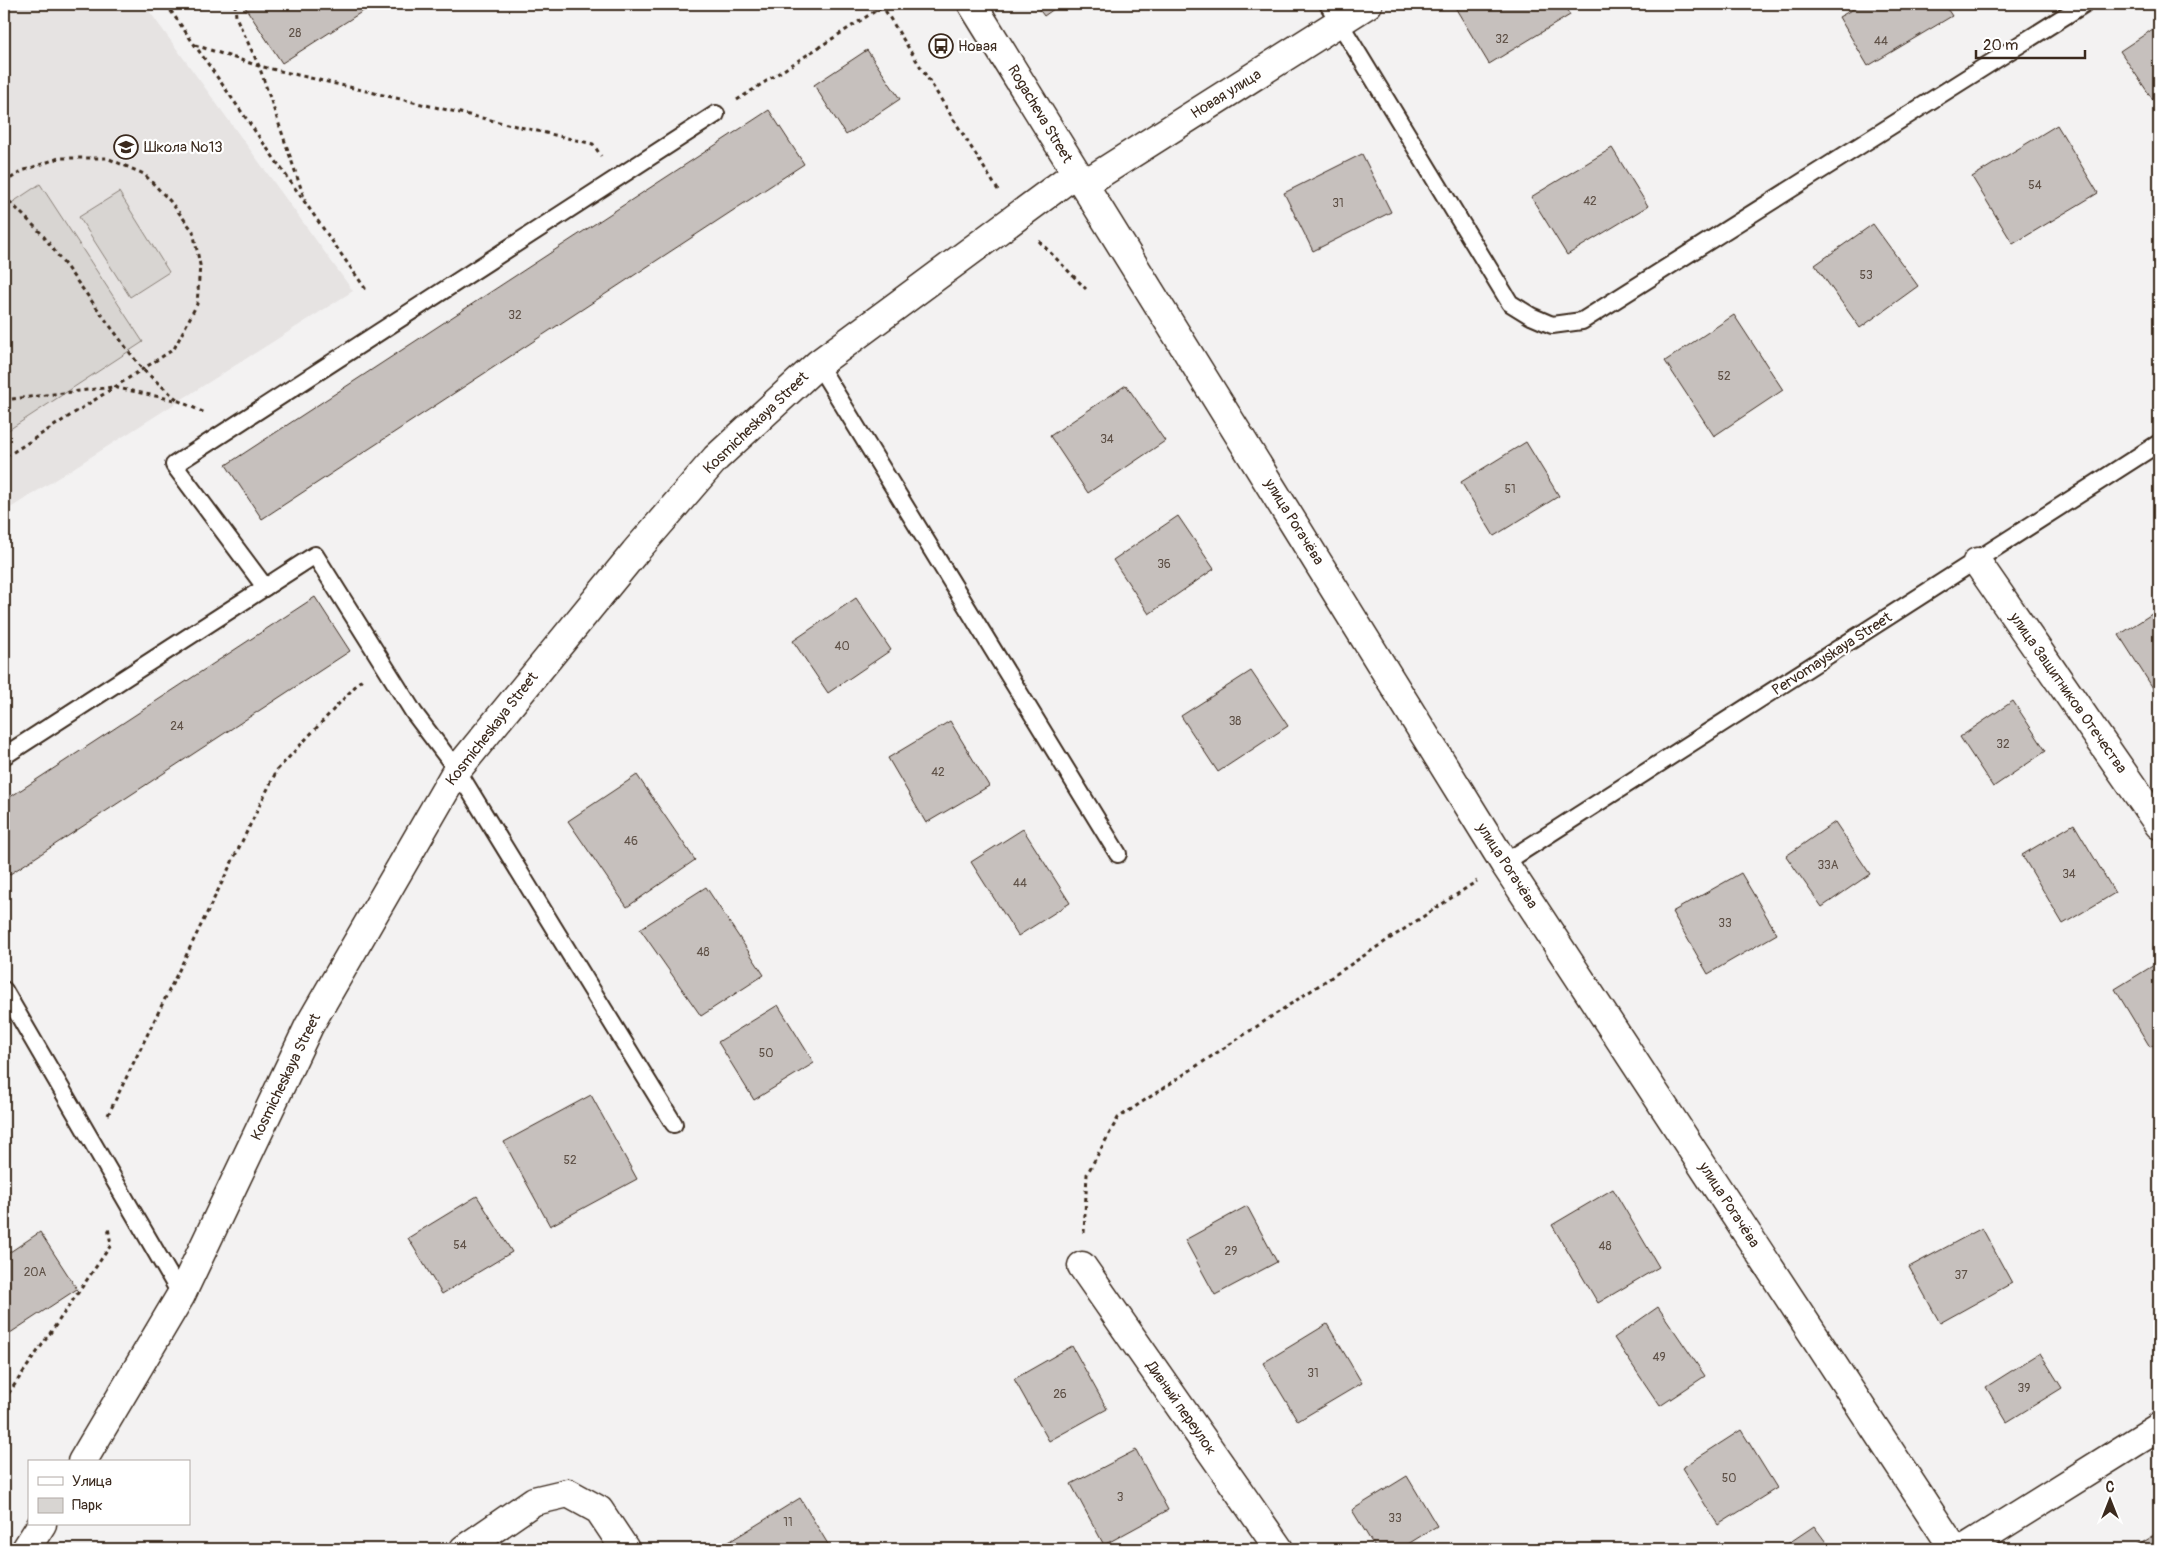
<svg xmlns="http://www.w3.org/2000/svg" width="2163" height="1553" viewBox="0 0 2163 1553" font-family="Pangolin,sans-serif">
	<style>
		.built { fill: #e6e3e2 }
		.green { fill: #d8d5d2; stroke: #8a8078 }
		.building { fill: #c6c0bd; stroke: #3b2a1e }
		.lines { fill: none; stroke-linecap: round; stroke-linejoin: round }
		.lane-casing { stroke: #3b2a1e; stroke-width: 20 }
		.street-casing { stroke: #3b2a1e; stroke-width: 31 }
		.secondary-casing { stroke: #3b2a1e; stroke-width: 31 }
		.path { stroke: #3b2a1e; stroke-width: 3; stroke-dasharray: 4 4; stroke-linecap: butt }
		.lane { stroke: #fff; stroke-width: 16 }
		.street { stroke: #fff; stroke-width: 28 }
		.secondary { stroke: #fff; stroke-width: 28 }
		.labels { text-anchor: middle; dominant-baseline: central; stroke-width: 4.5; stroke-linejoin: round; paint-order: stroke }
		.number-label { font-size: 12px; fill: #5e5046 }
		.poi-label { font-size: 15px; fill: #3b2a1e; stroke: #fff; text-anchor: start }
		.street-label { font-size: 15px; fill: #3b2a1e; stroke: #fff }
	</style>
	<rect width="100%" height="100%" fill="#f3f2f2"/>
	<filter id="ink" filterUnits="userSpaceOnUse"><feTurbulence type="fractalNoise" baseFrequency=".02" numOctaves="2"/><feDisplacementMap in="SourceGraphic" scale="10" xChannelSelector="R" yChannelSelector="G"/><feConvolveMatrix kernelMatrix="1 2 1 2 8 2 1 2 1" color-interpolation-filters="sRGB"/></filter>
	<g filter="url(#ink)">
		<polygon class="built" points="4,4 144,4 353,291 4,512"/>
		<g class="green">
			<polygon points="40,184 143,342 4,433 4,208"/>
			<polygon points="119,192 169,272 130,297 79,217"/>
		</g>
		<g class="building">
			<polygon points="243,4 374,4 282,63"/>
			<polygon points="1035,4 1061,4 1044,16"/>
			<polygon points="1453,4 1563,4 1570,15 1489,64"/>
			<polygon points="1862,4 1944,4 1952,16 1868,66 1839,17"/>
			<polygon points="2159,25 2159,105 2157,106 2120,51"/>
			<polygon points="867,50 900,99 846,135 814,85"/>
			<polygon points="769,110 804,164 262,519 226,465"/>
			<polygon points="2057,125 2098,193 2013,244 1972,177"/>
			<polygon points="1612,148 1648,206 1567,255 1531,197"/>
			<polygon points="1362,154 1391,212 1313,251 1284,193"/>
			<polygon points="1873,224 1918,286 1860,328 1815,265"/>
			<polygon points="1734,315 1783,390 1714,436 1665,361"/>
			<polygon points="1126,385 1165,441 1088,493 1050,436"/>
			<polygon points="1526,442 1559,496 1494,536 1461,482"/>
			<polygon points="1178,516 1214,569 1149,614 1113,560"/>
			<polygon points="315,597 350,651 4,878 4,801"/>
			<polygon points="856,598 891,650 828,693 793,641"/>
			<polygon points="2158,610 2159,695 2158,696 2119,635"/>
			<polygon points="1251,671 1288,726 1218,772 1181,716"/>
			<polygon points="2013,701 2046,751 1993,787 1960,737"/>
			<polygon points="950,721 989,786 926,823 888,758"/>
			<polygon points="637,775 695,860 627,907 568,821"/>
			<polygon points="1835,822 1870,874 1822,907 1786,856"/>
			<polygon points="2074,824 2115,893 2063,924 2022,855"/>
			<polygon points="1023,829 1070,903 1018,936 971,862"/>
			<polygon points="1741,873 1777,934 1708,974 1672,912"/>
			<polygon points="706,887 764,975 701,1016 640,929"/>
			<polygon points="2159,962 2159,1042 2150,1047 2115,989"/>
			<polygon points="778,1005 814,1063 754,1100 718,1042"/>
			<polygon points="4,1050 11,1063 4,1067"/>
			<polygon points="591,1095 637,1179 550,1226 504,1142"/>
			<polygon points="1613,1189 1659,1267 1598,1303 1552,1225"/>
			<polygon points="477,1196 512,1252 442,1294 408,1238"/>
			<polygon points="1247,1206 1277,1262 1215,1295 1185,1240"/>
			<polygon points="1982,1228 2012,1283 1940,1323 1909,1267"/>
			<polygon points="40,1232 77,1289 4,1337 4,1256"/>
			<polygon points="1658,1307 1705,1376 1660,1406 1614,1338"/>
			<polygon points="1327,1324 1362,1383 1298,1421 1263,1363"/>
			<polygon points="1072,1346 1107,1409 1049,1441 1014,1379"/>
			<polygon points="2040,1353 2062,1388 2007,1422 1986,1387"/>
			<polygon points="1741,1430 1777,1488 1718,1525 1682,1468"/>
			<polygon points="1136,1450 1168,1510 1104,1545 1071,1484"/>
			<polygon points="1407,1476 1437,1526 1400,1549 1376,1549 1352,1510"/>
			<polygon points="800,1498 831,1549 727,1549 724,1545"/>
			<polygon points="1814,1526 1831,1549 1780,1549"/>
			<polygon points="2157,1533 2159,1536 2159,1549 2131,1549"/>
		</g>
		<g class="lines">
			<g class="lane-casing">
				<g id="lane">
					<polyline points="1328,4 1510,303 1531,316 1552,325 1582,321 2084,4"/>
					<polyline points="818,364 1118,854"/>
					<polyline points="265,587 174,465 716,114"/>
					<polyline points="4,756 315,555 414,713 457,770 674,1124"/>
					<polyline points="1504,863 2159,443"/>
					<polyline points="4,990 181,1295"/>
				</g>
			</g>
			<g class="street-casing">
				<g id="street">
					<polyline points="1084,184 1368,4"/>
					<polyline points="1977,562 2159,825"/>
					<polyline points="1082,1266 1279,1549"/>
					<polyline points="464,1549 534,1501 568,1493 599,1510 625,1549"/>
					<polyline points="1964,1549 2159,1427"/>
				</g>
			</g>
			<g class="secondary-casing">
				<g id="secondary">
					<polyline points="972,4 1504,863 1954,1549"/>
					<polyline points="82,1462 181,1295 309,1026 457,770 635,552 716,458 818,364 1076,173"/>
					<polyline points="26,1549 42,1524"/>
				</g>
			</g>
			<g class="path">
				<polyline points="166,4 367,291"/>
				<polyline points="235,4 236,17 259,66 305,200"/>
				<polyline points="881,4 998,190"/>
				<polyline points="195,45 259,66 593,144 601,156"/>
				<polyline points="737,100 883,6"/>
				<polyline points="4,183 22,171 59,158 107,158 144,174 170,201 193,231 200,265 197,304 174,349 4,458"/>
				<polyline points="4,196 42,234 142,369 179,401"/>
				<polyline points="1039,241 1086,289"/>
				<polyline points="4,400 113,387 179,401 205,413"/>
				<polyline points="108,1115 277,770 362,679"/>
				<polyline points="1084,1233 1087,1174 1118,1118 1477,881"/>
				<polyline points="4,1400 111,1245 108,1227"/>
			</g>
			<use href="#lane" class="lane"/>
			<use href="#street" class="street"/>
			<use href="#secondary" class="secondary"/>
		</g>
	</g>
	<defs>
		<g id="bus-ring" transform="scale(1.25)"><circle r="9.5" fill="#fff" stroke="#3b2a1e" stroke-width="1.5"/><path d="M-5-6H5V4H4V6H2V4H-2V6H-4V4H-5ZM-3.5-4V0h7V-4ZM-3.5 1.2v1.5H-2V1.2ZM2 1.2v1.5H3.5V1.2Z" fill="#3b2a1e"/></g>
		<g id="school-ring" transform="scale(1.25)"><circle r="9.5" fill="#fff" stroke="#3b2a1e" stroke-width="1.5"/><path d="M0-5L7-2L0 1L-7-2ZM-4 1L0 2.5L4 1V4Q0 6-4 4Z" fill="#3b2a1e"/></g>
	</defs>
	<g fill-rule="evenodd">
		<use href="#bus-ring" x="941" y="46"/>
		<use href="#school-ring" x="126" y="147"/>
	</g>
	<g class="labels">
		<g class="number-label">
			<text x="295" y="33">28</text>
			<text x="1502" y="39">32</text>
			<text x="1881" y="41">44</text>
			<text x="2035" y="185">54</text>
			<text x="1590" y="201">42</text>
			<text x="1338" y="203">31</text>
			<text x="1866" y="275">53</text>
			<text x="515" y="315">32</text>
			<text x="1724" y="376">52</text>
			<text x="1107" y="439">34</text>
			<text x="1510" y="489">51</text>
			<text x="1164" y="564">36</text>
			<text x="842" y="646">40</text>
			<text x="1235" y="721">38</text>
			<text x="177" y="726">24</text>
			<text x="2003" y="744">32</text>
			<text x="938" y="772">42</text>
			<text x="631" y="841">46</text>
			<text x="1828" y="865">33А</text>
			<text x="2069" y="874">34</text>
			<text x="1020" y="883">44</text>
			<text x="1725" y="923">33</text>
			<text x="703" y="952">48</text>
			<text x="766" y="1053">50</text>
			<text x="570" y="1160">52</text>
			<text x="460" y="1245">54</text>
			<text x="1605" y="1246">48</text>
			<text x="1231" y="1251">29</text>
			<text x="35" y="1272">20А</text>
			<text x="1961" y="1275">37</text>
			<text x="1659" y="1357">49</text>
			<text x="1313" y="1373">31</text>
			<text x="2024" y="1388">39</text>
			<text x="1060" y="1394">26</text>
			<text x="1729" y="1478">50</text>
			<text x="1120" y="1497">3</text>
			<text x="1395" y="1518">33</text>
			<text x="788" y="1522">11</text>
		</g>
		<g class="poi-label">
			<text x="958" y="46">Новая</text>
			<text x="144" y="147">Школа №13</text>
		</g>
		<g class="street-label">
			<text transform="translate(1226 94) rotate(-32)">Новая улица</text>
			<text transform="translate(1040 114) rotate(59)">Rogacheva Street</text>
			<text transform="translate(756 423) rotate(-44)">Kosmicheskaya Street</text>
			<text transform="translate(1294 522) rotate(58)">улица Рогачёва</text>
			<text transform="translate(1832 654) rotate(-33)">Pervomayskaya Street</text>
			<text transform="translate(2068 693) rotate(55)">улица Защитников Отечества</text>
			<text transform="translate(492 729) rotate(-52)">Kosmicheskaya Street</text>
			<text transform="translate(1507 866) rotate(57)">улица Рогачёва</text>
			<text transform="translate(286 1077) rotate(-64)">Kosmicheskaya Street</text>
			<text transform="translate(1729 1205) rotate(57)">улица Рогачёва</text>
			<text transform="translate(1181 1408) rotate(55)">Дивный переулок</text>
		</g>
	</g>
	<rect width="2163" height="1553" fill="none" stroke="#fff" stroke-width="20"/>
	<rect x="10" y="10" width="2143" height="1533" fill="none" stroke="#3b2a1e" stroke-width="2" filter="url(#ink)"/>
	<rect x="28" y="1460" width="162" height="65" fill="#ffffff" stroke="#b1aaa5"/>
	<rect x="38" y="1477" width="25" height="8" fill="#ffffff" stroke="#b1aaa5"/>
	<text x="72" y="1486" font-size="15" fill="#3b2a1e">Улица</text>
	<rect x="38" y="1498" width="25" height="15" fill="#d8d5d2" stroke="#b1aaa5"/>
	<text x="72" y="1510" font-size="15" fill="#3b2a1e">Парк</text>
	<g transform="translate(2110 1500)" stroke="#ffffff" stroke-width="4" paint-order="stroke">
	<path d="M0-4L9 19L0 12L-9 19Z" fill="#3b2a1e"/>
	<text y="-8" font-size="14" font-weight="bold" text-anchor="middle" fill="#3b2a1e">С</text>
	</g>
	<path d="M1976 50v8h109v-8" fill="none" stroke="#3b2a1e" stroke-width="2.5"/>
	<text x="1983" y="50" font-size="15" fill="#3b2a1e" stroke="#ffffff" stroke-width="4" paint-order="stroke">20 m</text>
</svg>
